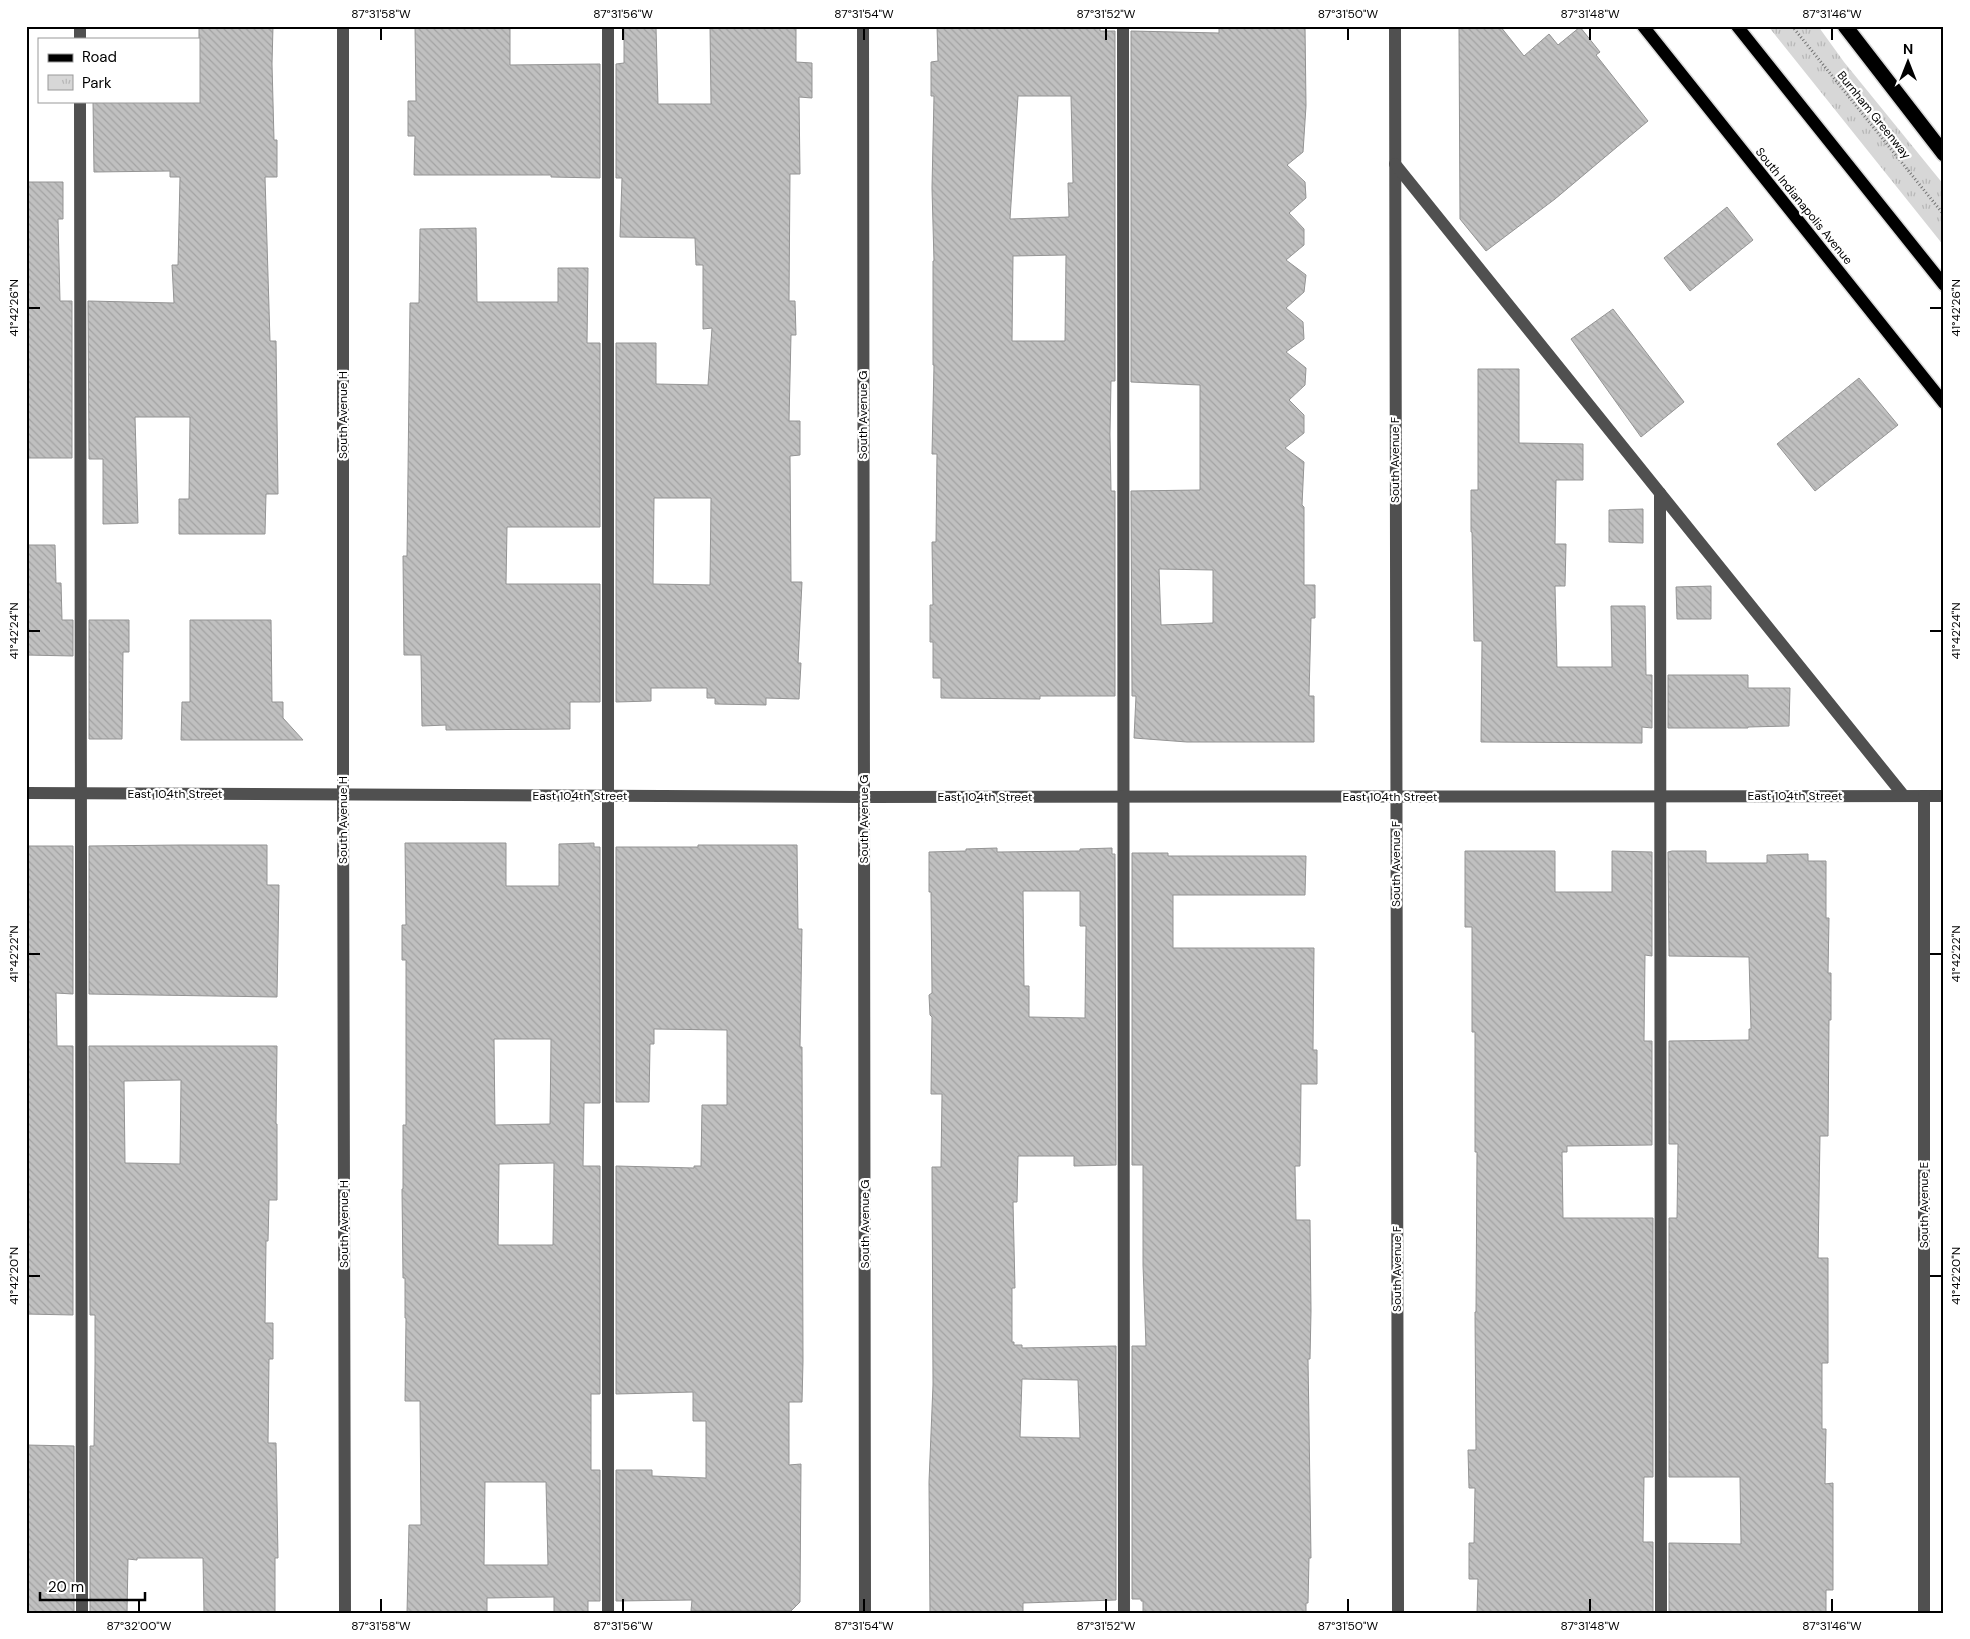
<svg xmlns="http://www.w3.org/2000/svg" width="1970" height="1639" viewBox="0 0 1970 1639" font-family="'DM Sans',sans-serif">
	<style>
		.park { fill: url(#park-tufts) }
		.building { fill: url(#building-back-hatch); stroke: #949494; fill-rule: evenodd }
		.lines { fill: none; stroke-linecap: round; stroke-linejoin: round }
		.major-casing { stroke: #dbdbdb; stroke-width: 15 }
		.highway-casing { stroke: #dbdbdb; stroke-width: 18 }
		.path { stroke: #727272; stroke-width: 3; stroke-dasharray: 1 2.5; stroke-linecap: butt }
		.minor { stroke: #505050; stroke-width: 12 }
		.major { stroke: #000; stroke-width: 12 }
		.highway { stroke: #000; stroke-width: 15 }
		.ticks { fill: none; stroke: #000; stroke-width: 2 }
		.labels { text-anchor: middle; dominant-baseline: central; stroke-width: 4.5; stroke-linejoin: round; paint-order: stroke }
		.street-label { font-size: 12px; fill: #000; stroke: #fff }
		.neatline { fill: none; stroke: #000; stroke-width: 2 }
		.ticks-label { font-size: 12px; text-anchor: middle; fill: #000 }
	</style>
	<defs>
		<pattern id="park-tufts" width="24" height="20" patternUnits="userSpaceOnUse" patternTransform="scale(1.25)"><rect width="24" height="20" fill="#d7d7d7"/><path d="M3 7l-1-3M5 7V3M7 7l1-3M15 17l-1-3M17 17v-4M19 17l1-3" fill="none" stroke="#b7b7b7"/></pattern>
		<pattern id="building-back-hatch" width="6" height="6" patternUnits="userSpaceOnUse" patternTransform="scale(1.25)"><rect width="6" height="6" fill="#c0c0c0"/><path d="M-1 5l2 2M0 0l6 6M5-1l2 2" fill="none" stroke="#a3a3a3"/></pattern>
	</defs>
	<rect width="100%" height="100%" fill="#fff"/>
	<polygon class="park" points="1768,26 1818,26 1844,62 1944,185 1944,246"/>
	<g class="building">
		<polygon points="199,26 273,26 272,64 274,140 277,140 277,177 265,177 270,341 276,341 278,494 266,494 265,534 179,534 179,499 189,499 190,417 135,417 138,523 103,524 103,459 89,459 88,301 174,303 172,265 178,265 180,177 170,177 170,171 94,172 93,102 199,102"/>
		<polygon points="415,26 510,26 510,65 600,64 600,178 551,177 551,175 414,175 415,136 408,136 408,101 416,101"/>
		<path d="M710 26H796V62L812 63V98L799 97 800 174H790L789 301H795L796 335H791L789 421H800V455L790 456 791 582H802L798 663H801L799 699 766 698V705L715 704V698H707V688H651V701L616 702V343H656V384L708 385 712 328 703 329V265H696L695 238 620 237 622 178H616V64L624 63V27H656L658 104H711ZM654 498H711L710 585 653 584Z"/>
		<path d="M937 26H1100V31H1115V381H1111L1110 434 1111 491H1115V696H1040V699L941 698V678H933V642H930V605H933L932 542H936L937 454H932L934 365H933V261H934L932 188 934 96H931V62L938 61ZM1018 96H1071L1073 183H1068L1069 217 1010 219ZM1066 255 1065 341H1012L1013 256Z"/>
		<path d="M1219 26H1305L1306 106 1303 152 1287 165 1305 182 1306 198 1289 213 1304 229V245L1286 260 1306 275 1304 292 1286 308 1303 322 1304 339 1286 352 1306 368 1305 385 1289 400 1304 415V433L1285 448 1304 462 1302 505 1304 507V585H1315V618H1311L1309 696H1314V742H1187L1134 738 1136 696H1132L1131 491 1200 490V385L1131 382V31L1219 33ZM1159 569 1213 570V623L1161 625Z"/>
		<polygon points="1459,26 1500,26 1524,56 1549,34 1558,45 1580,27 1600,52 1596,55 1648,121 1555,199 1486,251 1460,219"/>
		<polygon points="26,182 63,182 63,219 58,219 60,301 72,301 72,458 26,458"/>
		<polygon points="1727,207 1753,240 1690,291 1664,258"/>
		<polygon points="476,228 477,302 558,302 558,268 588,268 587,343 600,343 600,527 507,527 506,584 600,584 600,702 570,702 570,729 446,730 446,725 422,726 421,655 404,655 403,556 407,556 410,303 419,303 420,229"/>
		<polygon points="1613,309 1684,402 1641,437 1571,339"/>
		<polygon points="1478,369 1519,369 1519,443 1583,444 1583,480 1556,480 1555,544 1566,544 1565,586 1555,586 1557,667 1612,667 1611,606 1645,606 1646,675 1652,675 1652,728 1642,727 1642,743 1481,742 1482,641 1474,641 1472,532 1471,532 1471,490 1478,490"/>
		<polygon points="1859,378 1898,425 1815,491 1777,444"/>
		<polygon points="1643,509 1643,543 1609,542 1609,510"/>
		<polygon points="26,545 55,545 56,583 61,583 62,620 73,620 73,656 26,655"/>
		<polygon points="1711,586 1711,619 1677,619 1676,587"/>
		<polygon points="89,620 129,620 129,652 123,652 122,739 89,739"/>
		<polygon points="190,620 271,620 272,702 283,702 283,718 303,740 181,740 182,702 190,702"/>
		<polygon points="1668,675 1748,675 1748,688 1790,688 1789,726 1748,727 1748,728 1668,728"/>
		<path d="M405 843H506V886H559V844L594 843V847H600V1103H584L583 1166H600V1394H591V1470H600V1601H588V1613H554V1597L487 1598V1613H407L409 1525H421L420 1401H405L406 1318H405V1278H403L402 1189H403V1125H406V960H402V925H406ZM494 1039H551L550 1124 495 1125ZM554 1163 553 1245H498L499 1164ZM485 1482H546L548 1565H484Z"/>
		<polygon points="181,845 267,845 267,885 279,885 277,997 89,994 89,846"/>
		<polygon points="698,845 797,845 798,929 802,929 800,1047 802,1047 803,1361 802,1402 789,1402 789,1465 801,1464 800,1602 791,1611 691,1611 692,1600 616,1601 616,1470 652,1470 652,1476 706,1478 706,1421 693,1421 693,1392 616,1394 616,1166 694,1168 694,1166 701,1166 702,1105 727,1105 727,1030 654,1029 654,1044 650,1044 649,1102 616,1102 616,847 698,847"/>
		<polygon points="26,846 73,846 73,994 56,993 57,1046 73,1046 73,1315 26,1314"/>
		<path d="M997 848V852L1080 851V849L1112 848V854H1115L1116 1165 1074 1166V1156H1018L1017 1202H1013L1015 1288H1012V1342H1014V1345H1022V1348L1116 1346V1600L1023 1603V1613H930L929 1482 933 1385 932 1167H941L942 1094H931L932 1017 930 1015 929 995 932 993 931 892H929V852L966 851V849ZM1023 891H1080V926H1086L1085 1018 1029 1017V986H1024ZM1022 1379 1078 1380 1080 1438 1020 1437Z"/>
		<polygon points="1465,851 1555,851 1555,892 1612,892 1612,851 1652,852 1652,956 1645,955 1644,1041 1652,1041 1652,1145 1567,1146 1567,1152 1562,1152 1563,1218 1653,1218 1653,1477 1644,1477 1643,1542 1653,1542 1653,1613 1477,1613 1478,1579 1469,1579 1469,1543 1474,1543 1475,1488 1469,1488 1468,1450 1476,1450 1475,1312 1476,1312 1477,1152 1475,1152 1475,1032 1472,1032 1472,927 1465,927"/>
		<polygon points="1672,851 1706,851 1706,863 1767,863 1767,855 1808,854 1808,861 1826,861 1826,918 1829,918 1828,973 1831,973 1831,1020 1829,1020 1828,1136 1820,1136 1818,1258 1828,1258 1828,1363 1822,1363 1822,1429 1826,1429 1825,1484 1833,1483 1833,1590 1826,1590 1826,1613 1669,1613 1669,1543 1741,1544 1740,1477 1669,1477 1669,1218 1677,1218 1678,1144 1669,1144 1669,1041 1749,1040 1749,1029 1751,1029 1749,957 1669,956 1668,852"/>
		<polygon points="1132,853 1168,853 1168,856 1306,856 1305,895 1173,895 1173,948 1314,948 1313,1050 1317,1050 1317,1084 1301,1084 1300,1166 1295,1166 1296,1220 1310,1220 1311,1311 1310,1359 1308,1359 1311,1558 1309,1558 1308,1603 1306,1603 1306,1613 1143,1613 1143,1601 1141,1601 1141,1599 1132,1599 1132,1346 1146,1346 1143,1265 1143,1165 1132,1165"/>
		<path d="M89 1046H277L276 1124H277V1200H269L268 1241H266L265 1323H273V1359H269L268 1443H276L278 1558H275V1613H204L203 1558H137V1560L128 1559 127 1613H90V1446H94L95 1365V1315H90ZM181 1080 180 1164 125 1163 124 1081Z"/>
		<polygon points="26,1445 74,1446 74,1613 26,1613"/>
	</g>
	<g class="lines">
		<g class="major-casing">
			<g id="major">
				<polyline points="1643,26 1944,403"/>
				<polyline points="1737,26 1944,285"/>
			</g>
		</g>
		<g class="highway-casing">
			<polyline id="highway" points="1845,26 1944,154"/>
		</g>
		<polyline class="path" points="1792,26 1944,215"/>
		<g class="minor">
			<polyline points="80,26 80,39"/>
			<polyline points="343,26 343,794 345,1613"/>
			<polyline points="608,26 608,1613"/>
			<polyline points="863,26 865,1613"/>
			<polyline points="1123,26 1124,1613"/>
			<polyline points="1395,26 1398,1613"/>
			<polyline points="80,101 82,1613"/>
			<polyline points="1395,164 1904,796"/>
			<polyline points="1660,493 1661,1613"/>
			<polyline points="26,793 864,797 1944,796"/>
			<polyline points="1924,796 1924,1613"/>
		</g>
		<use href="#major" class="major"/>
		<use href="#highway" class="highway"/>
	</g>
	<path class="ticks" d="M381 28V40M623 28V40M864 28V40M1106 28V40M1348 28V40M1590 28V40M1832 28V40M28 308H40M1930 308H1942M28 631H40M1930 631H1942M28 954H40M1930 954H1942M28 1276H40M1930 1276H1942M139 1599V1612M381 1599V1612M623 1599V1612M864 1599V1612M1106 1599V1612M1348 1599V1612M1590 1599V1612M1832 1599V1612"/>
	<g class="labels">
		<g class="street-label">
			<text transform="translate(1874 115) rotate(51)">Burnham Greenway</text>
			<text transform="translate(1804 206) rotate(51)">South Indianapolis Avenue</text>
			<text transform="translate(343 415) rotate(-90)">South Avenue H</text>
			<text transform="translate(863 415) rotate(-90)">South Avenue G</text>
			<text transform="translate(1395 460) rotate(-90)">South Avenue F</text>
			<text x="175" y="794">East 104th Street</text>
			<text x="580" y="796">East 104th Street</text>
			<text x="1795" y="796">East 104th Street</text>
			<text x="985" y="797">East 104th Street</text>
			<text x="1390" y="797">East 104th Street</text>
			<text transform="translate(864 819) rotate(-90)">South Avenue G</text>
			<text transform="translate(343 820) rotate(-90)">South Avenue H</text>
			<text transform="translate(1396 864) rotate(-90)">South Avenue F</text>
			<text transform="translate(1924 1205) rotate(-90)">South Avenue E</text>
			<text transform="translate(344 1224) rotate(-90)">South Avenue H</text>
			<text transform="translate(865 1224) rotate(-90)">South Avenue G</text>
			<text transform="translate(1397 1269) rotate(-90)">South Avenue F</text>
		</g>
	</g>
	<rect width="1970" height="1639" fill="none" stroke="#ffffff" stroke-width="55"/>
	<rect x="38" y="38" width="162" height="65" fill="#ffffff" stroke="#999999"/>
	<rect x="48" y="54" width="25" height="8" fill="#000000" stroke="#999999"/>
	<text x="82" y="62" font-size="15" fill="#000000">Road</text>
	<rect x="48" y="75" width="25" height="15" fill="url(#park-tufts)" stroke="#999999"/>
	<text x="82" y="88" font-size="15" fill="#000000">Park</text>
	<g transform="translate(1908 62)" stroke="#ffffff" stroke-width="4" paint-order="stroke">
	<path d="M0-4L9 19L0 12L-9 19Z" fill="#000000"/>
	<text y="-8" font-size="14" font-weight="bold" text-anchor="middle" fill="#000000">N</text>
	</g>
	<path d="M40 1592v8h105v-8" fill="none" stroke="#000000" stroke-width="2.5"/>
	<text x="48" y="1592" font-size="15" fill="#000000" stroke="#ffffff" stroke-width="4" paint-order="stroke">20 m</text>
	<rect x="28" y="28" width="1914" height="1584" class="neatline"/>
	<g class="ticks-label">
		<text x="381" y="18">87°31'58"W</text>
		<text x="623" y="18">87°31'56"W</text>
		<text x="864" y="18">87°31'54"W</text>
		<text x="1106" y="18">87°31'52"W</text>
		<text x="1348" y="18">87°31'50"W</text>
		<text x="1590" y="18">87°31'48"W</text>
		<text x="1832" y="18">87°31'46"W</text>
		<text transform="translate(14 308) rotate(-90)" y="4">41°42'26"N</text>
		<text transform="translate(1956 308) rotate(-90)" y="4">41°42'26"N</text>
		<text transform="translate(14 631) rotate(-90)" y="4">41°42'24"N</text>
		<text transform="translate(1956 631) rotate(-90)" y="4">41°42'24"N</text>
		<text transform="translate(14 954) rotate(-90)" y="4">41°42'22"N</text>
		<text transform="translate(1956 954) rotate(-90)" y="4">41°42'22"N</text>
		<text transform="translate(14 1276) rotate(-90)" y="4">41°42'20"N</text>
		<text transform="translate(1956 1276) rotate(-90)" y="4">41°42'20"N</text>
		<text x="139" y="1630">87°32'00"W</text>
		<text x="381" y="1630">87°31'58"W</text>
		<text x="623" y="1630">87°31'56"W</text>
		<text x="864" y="1630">87°31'54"W</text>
		<text x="1106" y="1630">87°31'52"W</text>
		<text x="1348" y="1630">87°31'50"W</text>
		<text x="1590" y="1630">87°31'48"W</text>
		<text x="1832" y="1630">87°31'46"W</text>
	</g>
</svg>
